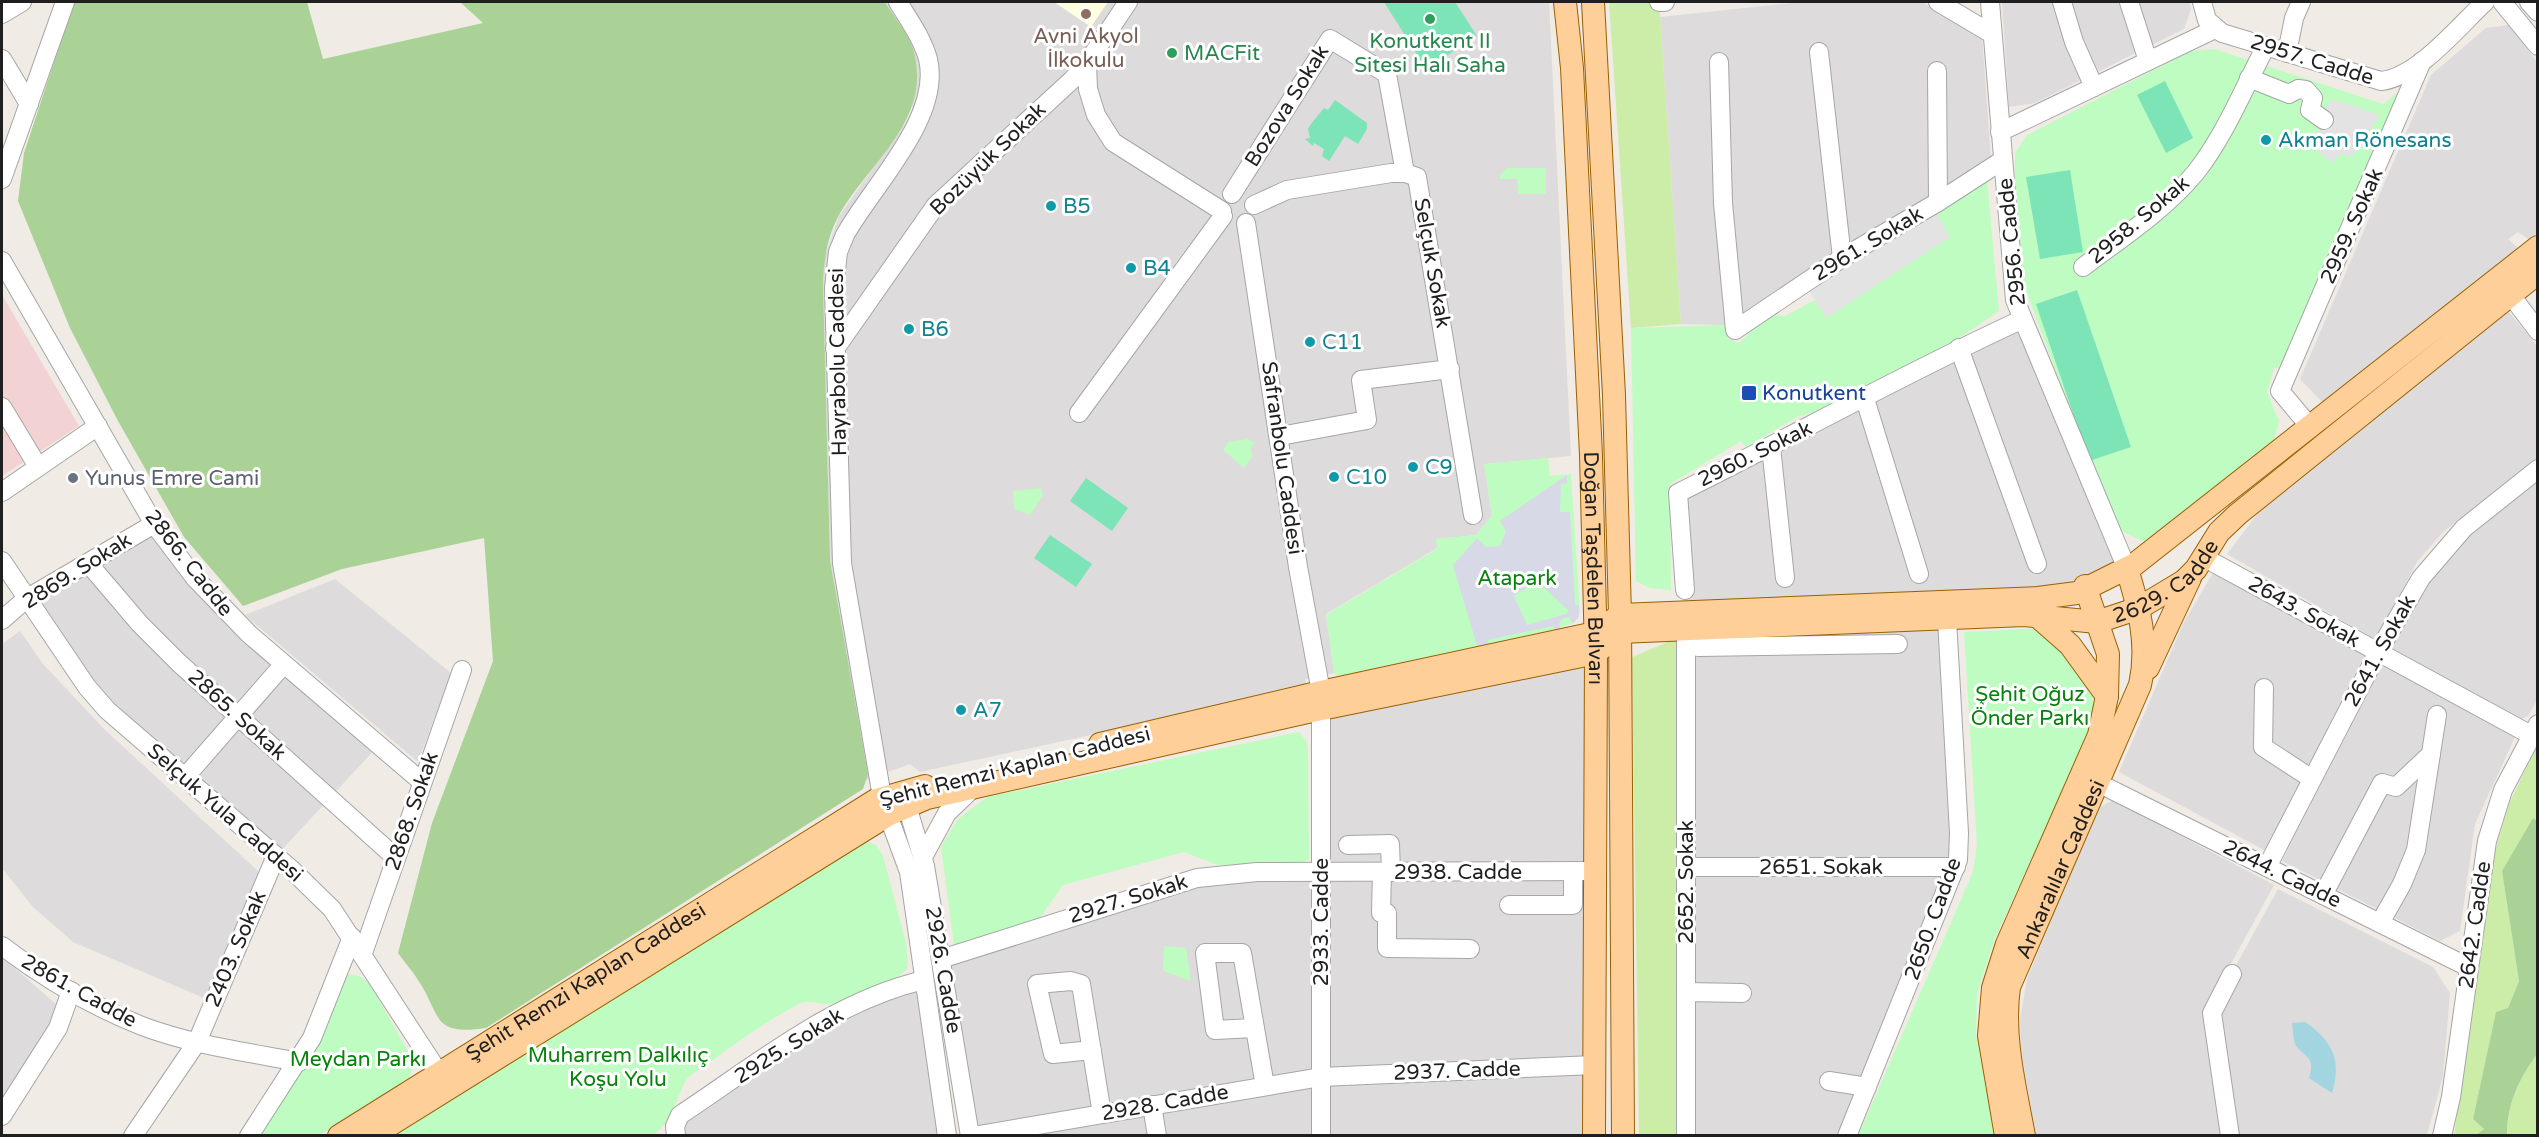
<svg xmlns="http://www.w3.org/2000/svg" width="2539" height="1137" viewBox="0 0 2539 1137" font-family="'Varela Round',sans-serif">
	<style>
		.residential { fill: #dddbdb }
		.commercial { fill: #f2d2d2 }
		.education { fill: #fffede }
		.grass { fill: #cceda7 }
		.forest { fill: #aad296 }
		.park { fill: #bffcc1 }
		.pitch { fill: #7de4b8 }
		.parking { fill: #e3e3e3 }
		.plaza { fill: #d8d9e6; fill-rule: evenodd }
		.water { fill: #a2d5e0 }
		.lines { fill: none; stroke-linecap: round; stroke-linejoin: round }
		.minor-casing { stroke: #a6a6a6; stroke-width: 20 }
		.major-casing { stroke: #996000; stroke-width: 24 }
		.minor { stroke: #fff; stroke-width: 18 }
		.major { stroke: #ffcf9a; stroke-width: 22 }
		.education-dot { fill: #8d6e63; stroke: #fff; stroke-width: 2 }
		.leisure-dot { fill: #2e9e5b; stroke: #fff; stroke-width: 2 }
		.culture-dot { fill: #0f9aa8; stroke: #fff; stroke-width: 2 }
		.transit-dot { fill: #1a4fb4; stroke: #fff; stroke-width: 2 }
		.worship-dot { fill: #6b7280; stroke: #fff; stroke-width: 2 }
		.labels { text-anchor: middle; dominant-baseline: central; stroke-width: 6; stroke-linejoin: round; paint-order: stroke }
		.education-label { font-size: 21px; fill: #785e54; stroke: #fff }
		.leisure-label { font-size: 21px; fill: #27864d; stroke: #fff }
		.street-label { font-size: 21px; fill: #1f1f1f; stroke: #fff }
		.culture-label { font-size: 21px; fill: #0d838f; stroke: #fff; text-anchor: start }
		.transit-label { font-size: 21px; fill: #164399; stroke: #fff; text-anchor: start }
		.worship-label { font-size: 21px; fill: #5b616d; stroke: #fff; text-anchor: start }
		.park-label { font-size: 21px; fill: #05840a; stroke: #fff }
	</style>
	<rect width="100%" height="100%" fill="#f0ebe4"/>
	<g class="residential">
		<polygon points="885,2 1549,2 1571,456 1484,464 1492,516 1476,535 1437,539 1437,548 1326,614 1334,673 1305,679 1306,684 1298,690 920,772 910,764 866,780 868,774 830,560 823,283 824,259 839,216 912,113 912,47"/>
		<polygon points="1801,2 1922,2 1982,36 1991,160 1725,325 1681,324 1660,17"/>
		<polygon points="2002,2 2189,2 2191,9 2184,29 2035,103 2009,107"/>
		<polygon points="2509,25 2537,62 2537,236 2531,241 2518,232 2508,239 2520,250 2324,404 2300,379 2431,75 2486,28"/>
		<polygon points="2508,311 2537,346 2537,459 2443,532 2417,562 2376,640 2227,554 2262,508"/>
		<polygon points="2021,320 2122,568 2089,584 1686,612 1678,493"/>
		<polygon points="2537,482 2538,698 2528,716 2521,719 2392,649 2416,596 2459,539"/>
		<polygon points="154,524 195,578 379,745 276,856 120,719 26,599"/>
		<polygon points="2213,573 2365,654 2266,851 2119,772 2184,622"/>
		<polygon points="335,579 451,673 418,762 245,615"/>
		<polygon points="1947,619 1959,833 1847,1135 1686,1135 1686,629"/>
		<polygon points="20,631 43,664 104,729 259,872 211,1001 73,942 33,907 2,868 2,644"/>
		<polygon points="1596,653 1594,1135 970,1135 941,959 1158,889 1320,873 1321,709"/>
		<polygon points="2382,666 2516,735 2475,824 2460,931 2440,941 2282,861"/>
		<polygon points="2113,800 2274,885 2203,1015 2222,1135 2036,1135 2021,1050 2020,1019 2027,979 2098,808"/>
		<polygon points="2278,889 2433,967 2450,993 2443,1076 2427,1135 2238,1135 2218,1019 2234,969"/>
		<polygon points="2,957 65,1012 2,1101"/>
		<polygon points="916,982 947,1135 676,1136 675,1126 823,1022"/>
	</g>
	<polygon class="commercial" points="2,295 79,426 2,476"/>
	<polygon class="education" points="1054,2 1108,2 1091,27"/>
	<g class="grass">
		<polygon points="1609,2 1659,2 1681,324 1631,328"/>
		<polygon points="1680,637 1681,1135 1639,1135 1632,657"/>
		<polygon points="2537,746 2537,822 2533,818 2502,871 2519,981 2508,1008 2496,1013 2473,1119 2484,1129 2476,1135 2454,1136 2494,855 2509,804"/>
		<path d="M2537 1054V1135L2507 1136C2507 1104 2519 1079 2537 1054Z"/>
	</g>
	<g class="forest">
		<path d="M74 2H307L323 59 483 23 460 2H885C893 16 908 33 913 49 934 120 869 161 838 217 827 238 824 260 823 283L830 560 868 774 863 789 486 1028C431 1036 442 1016 418 980 412 970 404 962 398 953L432 823 493 661 484 538 342 569 243 606 184 537 118 421 70 328 18 201 24 153Z"/>
		<path d="M2533 818 2538 822 2537 1054C2519 1079 2507 1104 2507 1135H2476L2484 1129 2473 1119 2496 1012 2508 1008 2519 981 2502 871Z"/>
	</g>
	<g class="park">
		<polygon points="2215,49 2383,104 2397,93 2403,95 2281,368 2274,368 2267,393 2279,421 2272,449 2146,543 2114,527 2022,280 2015,192 2015,153 2027,135 2191,51"/>
		<polygon points="1507,168 1546,168 1546,194 1518,194 1517,179 1500,179 1500,175"/>
		<polygon points="1987,180 1999,311 1930,358 1855,400 1797,417 1746,447 1741,441 1670,484 1671,590 1649,588 1636,581 1631,328 1725,325 1727,338 1739,343 1768,315 1785,316 1815,300 1826,318 1949,237 1935,211"/>
		<polygon points="1247,439 1255,443 1250,448 1253,455 1244,468 1223,450 1228,442"/>
		<polygon points="1548,458 1550,476 1571,474 1580,613 1575,622 1554,630 1338,676 1334,673 1326,615 1437,549 1436,539 1476,535 1492,516 1484,464"/>
		<polygon points="1040,488 1043,495 1030,515 1014,509 1013,491"/>
		<polygon points="2042,628 2093,692 2093,714 2089,733 1994,941 1977,994 1976,1034 1994,1135 1858,1136 1973,872 1977,845 1964,632"/>
		<polygon points="1299,732 1307,742 1308,752 1309,859 1298,866 1218,865 1184,852 1063,885 1037,922 954,945 941,847 958,819 987,797"/>
		<path d="M864 841 876 845 883 856 906 943 908 968C894 982 851 1003 830 1004 821 1005 807 999 799 1004 761 1023 726 1051 691 1075L685 1081 668 1121 654 1135 388 1136Z"/>
		<polygon points="1164,946 1186,948 1191,981 1163,971"/>
		<polygon points="350,974 361,977 371,986 413,1060 411,1074 404,1085 320,1135 254,1136 339,977"/>
	</g>
	<g class="pitch">
		<polygon points="1384,2 1455,2 1477,36 1426,69"/>
		<polygon points="2165,81 2193,138 2166,153 2137,95"/>
		<path d="M1335 100 1367 123V129L1358 144 1345 136 1329 161 1322 156 1324 149 1314 143 1313 146 1305 139 1310 138 1308 129C1313 120 1318 116 1324 108L1328 110Z"/>
		<polygon points="2070,170 2083,252 2040,259 2026,177"/>
		<polygon points="2077,290 2131,447 2089,461 2036,304"/>
		<polygon points="1086,478 1128,508 1112,531 1070,501"/>
		<polygon points="1050,535 1092,564 1076,587 1034,558"/>
	</g>
	<g class="parking">
		<polygon points="2332,99 2380,115 2352,157 2340,154 2333,163 2308,144 2324,120 2320,117"/>
		<polygon points="1935,211 1950,237 1826,318 1809,290"/>
	</g>
	<path class="plaza" d="M1567 475V483L1561 484 1560 512H1570L1575 605H1579V617L1572 624 1570 617 1564 618 1559 623 1560 629 1554 630 1553 626 1488 640 1489 644 1477 646 1453 565 1477 538 1486 547 1500 546 1506 532 1500 521ZM1537 581 1569 611 1566 614 1527 625 1514 596Z"/>
	<path class="water" d="M2305 1022C2333 1041 2342 1061 2332 1093L2309 1078C2317 1055 2302 1057 2295 1044 2293 1038 2293 1029 2292 1023Z"/>
	<g class="lines">
		<g class="minor-casing">
			<g id="minor">
				<polyline points="1128,2 1087,63 1088,89 1096,115 1113,142 1222,211"/>
				<polyline points="1659,2 1665,2"/>
				<polyline points="1938,2 1992,34"/>
				<polyline points="1990,2 2015,300 2127,569"/>
				<polyline points="2062,2 2074,42 2094,87"/>
				<polyline points="2129,2 2148,61"/>
				<path d="M2202 2 2207 20 2222 33 2381 81C2418 77 2458 27 2485 2"/>
				<polyline points="2502,2 2538,46"/>
				<polyline points="2529,2 2538,12"/>
				<polyline points="2,14 22,2"/>
				<polyline points="1819,52 1842,258"/>
				<polyline points="2287,53 2294,18 2301,2"/>
				<polyline points="2,59 29,104"/>
				<polyline points="1719,62 1723,203 1735,330 1842,258 1938,202 2003,160"/>
				<polyline points="1937,71 1938,202"/>
				<polyline points="2249,78 2289,94 2298,89 2306,90 2313,98 2310,110 2324,120"/>
				<polyline points="2000,132 2215,29"/>
				<polyline points="2,179 65,2"/>
				<polyline points="1232,194 1330,39 1387,74 1405,173"/>
				<polyline points="1254,205 1287,190 1391,173 1405,173 1417,177 1473,515"/>
				<polyline points="1246,223 1298,567 1321,692"/>
				<polyline points="2,261 154,524 195,578 249,634 422,782"/>
				<path d="M2083 267C2121 238 2165 210 2196 172 2225 135 2244 88 2266 46"/>
				<polyline points="2510,294 2538,331"/>
				<polyline points="1959,348 2037,564"/>
				<polyline points="835,349 936,205 1073,79 1087,63"/>
				<polyline points="1865,399 1919,574"/>
				<polyline points="2,407 37,465"/>
				<polyline points="1079,413 1223,216"/>
				<polyline points="2311,428 2280,391 2422,61"/>
				<polyline points="1280,436 1367,420 1361,380 1450,369"/>
				<polyline points="1771,447 1785,578"/>
				<polyline points="2,492 98,426"/>
				<polyline points="2203,557 2531,735"/>
				<polyline points="2,561 87,687 107,710 291,869 332,909 439,1073"/>
				<polyline points="88,563 140,624 179,663 396,858"/>
				<path d="M1685 590 1678 493C1793 436 1905 373 2021 320"/>
				<polyline points="2,620 26,599 154,524"/>
				<polyline points="1686,629 1686,1136"/>
				<polyline points="1698,647 1898,644"/>
				<polyline points="2264,688 2263,747 2312,779"/>
				<polyline points="1321,709 1321,1136"/>
				<polyline points="186,776 283,665"/>
				<polyline points="2096,782 2468,967"/>
				<path d="M882 797 842 563 834 288 838 252 845 235C872 186 942 118 928 59 922 38 909 20 898 2"/>
				<polyline points="907,806 925,866 970,1136"/>
				<polyline points="888,815 909,872 947,1136"/>
				<polyline points="1348,845 1390,844 1391,872"/>
				<polyline points="923,857 947,813 972,789"/>
				<polyline points="1686,867 1956,867"/>
				<polyline points="2267,867 2378,652 2421,578 2464,528 2538,469"/>
				<polyline points="1382,872 1381,913 1387,913 1387,948 1470,949"/>
				<polyline points="2323,895 2382,783 2396,787 2431,754"/>
				<polyline points="1509,905 1573,905 1573,871"/>
				<polyline points="2380,923 2402,884 2416,850 2437,715"/>
				<path d="M2 946C44 978 92 1006 142 1026 192 1045 247 1052 299 1062"/>
				<polyline points="363,953 462,670"/>
				<polyline points="941,959 1197,878 1257,872 1595,871"/>
				<polyline points="1686,992 1742,993"/>
				<polyline points="1254,1028 1215,1030 1205,953 1242,953 1265,1086"/>
				<polyline points="1092,1050 1053,1054 1037,984 1071,981 1081,984 1102,1114"/>
				<polyline points="1829,1081 1867,1087"/>
				<polyline points="1152,1105 1157,1136"/>
				<polyline points="2,1116 58,1028 71,991"/>
				<polyline points="133,1136 197,1042 276,856"/>
				<polyline points="249,1136 312,1038 352,937"/>
				<path d="M676 1136 675 1126 680 1115C756 1065 833 1001 924 980"/>
				<polyline points="973,1136 1321,1077 1594,1065"/>
				<polyline points="1847,1136 1958,860 1959,833 1947,619"/>
				<polyline points="2230,1136 2212,1013 2232,974"/>
				<polyline points="2442,1136 2451,1097 2487,841 2503,790 2538,724"/>
			</g>
		</g>
		<g class="major-casing">
			<g id="major">
				<path id="s1" d="M1565 2 1572 68 1591 455 1596 653 1594 1136"/>
				<polyline points="1593,2 1614,395 1620,615 1623,1136"/>
				<polyline points="1620,615 2038,598 2077,593 2135,564 2538,247"/>
				<polyline points="2036,615 2070,645 2107,696"/>
				<polyline points="2148,668 2190,578"/>
				<polyline points="1100,744 1321,692 1595,633 1620,615"/>
				<path id="s2" d="M339 1136 876 800 925 786"/>
				<path id="s3" d="M372 1136 888 815 927 798 1321 709 1596 653 1620 632 2024 615 2097 622 2139 608 2184 581 2196 569 2219 532 2238 514 2538 273"/>
				<polyline points="2006,1136 1989,1036 1993,988 2007,944 2099,735 2107,696 2108,654 2085,586"/>
				<path id="s4" d="M2024 1136C2015 1086 2002 1037 2009 987L2140 685C2149 644 2139 608 2127 569"/>
			</g>
		</g>
		<use href="#minor" class="minor"/>
		<use href="#major" class="major"/>
	</g>
	<circle class="education-dot" cx="1086" cy="14" r="6"/>
	<g class="leisure-dot">
		<circle cx="1430" cy="19" r="6"/>
		<circle cx="1172" cy="53" r="6"/>
	</g>
	<g class="culture-dot">
		<circle cx="2266" cy="140" r="6"/>
		<circle cx="1051" cy="206" r="6"/>
		<circle cx="1131" cy="268" r="6"/>
		<circle cx="909" cy="329" r="6"/>
		<circle cx="1310" cy="342" r="6"/>
		<circle cx="1413" cy="467" r="6"/>
		<circle cx="1334" cy="477" r="6"/>
		<circle cx="961" cy="710" r="6"/>
	</g>
	<rect class="transit-dot" x="1741" y="385" width="16" height="16" rx="3"/>
	<circle class="worship-dot" cx="73" cy="478" r="6"/>
	<g class="labels">
		<g class="education-label">
			<text x="1086" y="36">Avni Akyol<tspan x="1086" dy="24">İlkokulu</tspan></text>
		</g>
		<g class="leisure-label">
			<text x="1430" y="41">Konutkent II<tspan x="1430" dy="24">Sitesi Halı Saha</tspan></text>
			<text x="1184" y="53" text-anchor="start">MACFit</text>
		</g>
		<g class="street-label">
			<text transform="translate(2312 60) rotate(17)">2957. Cadde</text>
			<text transform="translate(1287 106) rotate(-58)">Bozova Sokak</text>
			<text transform="translate(988 159) rotate(-44)">Bozüyük Sokak</text>
			<text transform="translate(2139 220) rotate(-40)">2958. Sokak</text>
			<text transform="translate(2352 226) rotate(-66)">2959. Sokak</text>
			<text transform="translate(2012 242) rotate(-96)">2956. Cadde</text>
			<text transform="translate(1868 244) rotate(-31)">2961. Sokak</text>
			<text transform="translate(1432 263) rotate(80)">Selçuk Sokak</text>
			<text transform="translate(838 362) rotate(-91)">Hayrabolu Caddesi</text>
			<text transform="translate(1755 454) rotate(-26)">2960. Sokak</text>
			<text transform="translate(1282 458) rotate(82)">Safranbolu Caddesi</text>
			<text transform="translate(189 563) rotate(52)">2866. Cadde</text>
			<text stroke="none"><textPath href="#s1" startOffset="567">Doğan Taşdelen Bulvarı</textPath></text>
			<text transform="translate(77 571) rotate(-32)">2869. Sokak</text>
			<text stroke="none"><textPath href="#s3" startOffset="1926">2629. Cadde</textPath></text>
			<text transform="translate(2304 612) rotate(29)">2643. Sokak</text>
			<text transform="translate(2380 651) rotate(-61)">2641. Sokak</text>
			<text transform="translate(237 715) rotate(42)">2865. Sokak</text>
			<text transform="translate(1015 767) rotate(-14)">Şehit Remzi Kaplan Caddesi</text>
			<text transform="translate(412 811) rotate(-71)">2868. Sokak</text>
			<text transform="translate(225 813) rotate(41)">Selçuk Yula Caddesi</text>
			<text x="1821" y="867">2651. Sokak</text>
			<text stroke="none"><textPath href="#s4" startOffset="279">Ankaralılar Caddesi</textPath></text>
			<text x="1458" y="872">2938. Cadde</text>
			<text transform="translate(2282 874) rotate(26)">2644. Cadde</text>
			<text transform="translate(1686 882) rotate(-90)">2652. Sokak</text>
			<text transform="translate(1128 899) rotate(-17)">2927. Sokak</text>
			<text transform="translate(1933 919) rotate(-70)">2650. Cadde</text>
			<text transform="translate(1321 922) rotate(-90)">2933. Cadde</text>
			<text transform="translate(2475 925) rotate(-82)">2642. Cadde</text>
			<text transform="translate(236 949) rotate(-67)">2403. Sokak</text>
			<text transform="translate(943 970) rotate(80)">2926. Cadde</text>
			<text stroke="none"><textPath href="#s2" startOffset="291">Şehit Remzi Kaplan Caddesi</textPath></text>
			<text transform="translate(79 991) rotate(29)">2861. Cadde</text>
			<text transform="translate(789 1046) rotate(-32)">2925. Sokak</text>
			<text transform="translate(1457 1071) rotate(-2)">2937. Cadde</text>
			<text transform="translate(1165 1103) rotate(-10)">2928. Cadde</text>
		</g>
		<g class="culture-label">
			<text x="2278" y="140">Akman Rönesans</text>
			<text x="1063" y="206">B5</text>
			<text x="1143" y="268">B4</text>
			<text x="921" y="329">B6</text>
			<text x="1322" y="342">C11</text>
			<text x="1425" y="467">C9</text>
			<text x="1346" y="477">C10</text>
			<text x="973" y="710">A7</text>
		</g>
		<g class="transit-label">
			<text x="1762" y="393">Konutkent</text>
		</g>
		<g class="worship-label">
			<text x="85" y="478">Yunus Emre Cami</text>
		</g>
		<g class="park-label">
			<text x="1517" y="578">Atapark</text>
			<text x="2030" y="694">Şehit Oğuz<tspan x="2030" dy="24">Önder Parkı</tspan></text>
			<text x="618" y="1055">Muharrem Dalkılıç<tspan x="618" dy="24">Koşu Yolu</tspan></text>
			<text x="358" y="1059">Meydan Parkı</text>
		</g>
	</g>
	<rect width="2539" height="1137" fill="none" stroke="#1f1f1f" stroke-width="6"/>
</svg>
